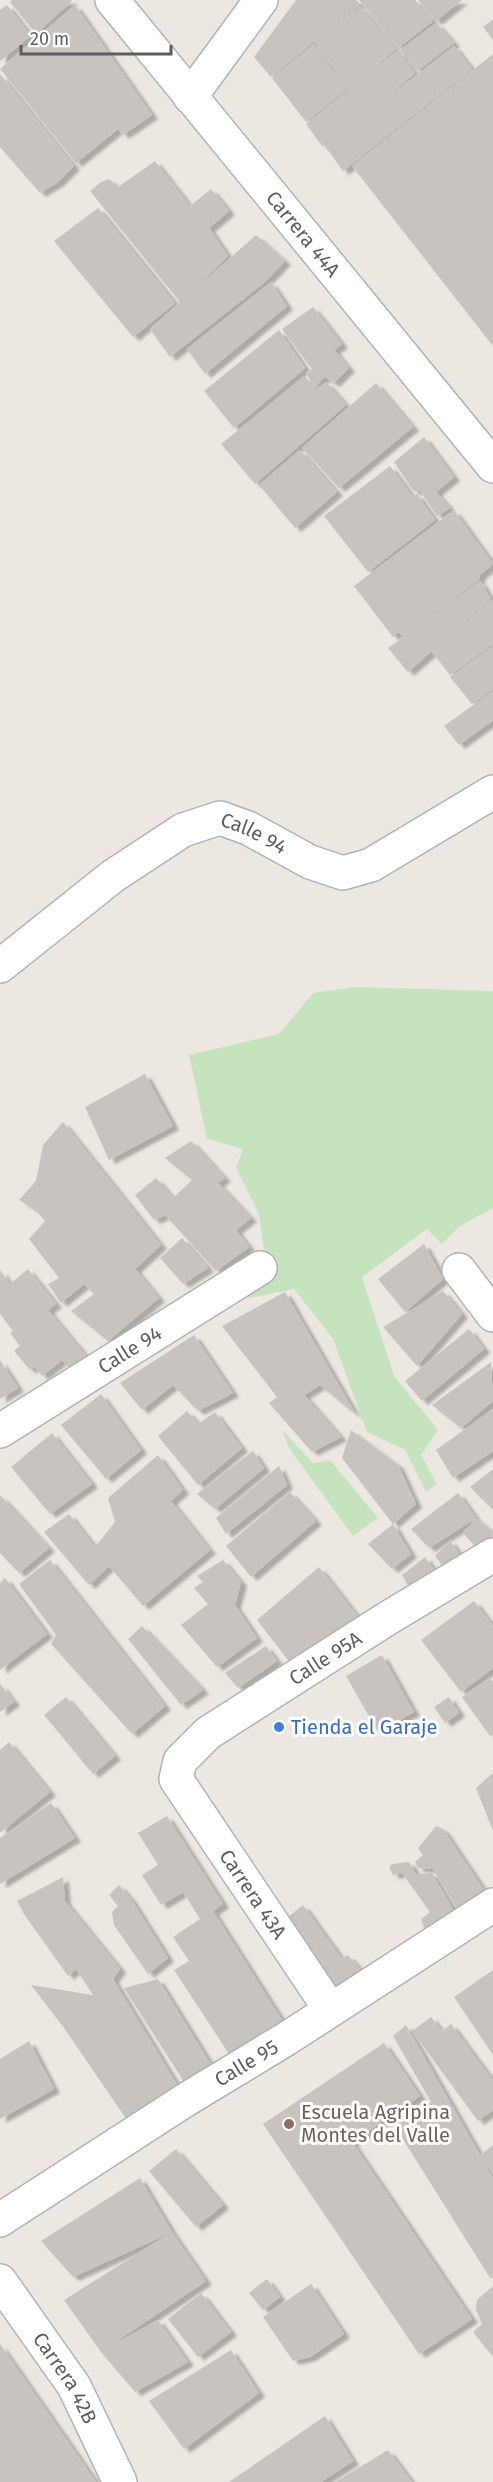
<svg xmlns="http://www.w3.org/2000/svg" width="493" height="2482" viewBox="0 0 493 2482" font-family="'Fira Sans',sans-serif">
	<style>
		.green { fill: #c5e4bd }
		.building { fill: #c8c3be; filter: url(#shadow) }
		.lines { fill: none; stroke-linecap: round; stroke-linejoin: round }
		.minor-casing { stroke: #afb3b6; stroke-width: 36 }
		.minor { stroke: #fff; stroke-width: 33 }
		.shop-dot { fill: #3f7fe0; stroke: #fff; stroke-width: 2 }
		.education-dot { fill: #8d6e63; stroke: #fff; stroke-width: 2 }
		.labels { text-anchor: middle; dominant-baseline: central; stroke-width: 6; stroke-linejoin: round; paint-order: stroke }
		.street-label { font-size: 20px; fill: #5a5f62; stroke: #fff }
		.shop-label { font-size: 20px; fill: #366cbe; stroke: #fff; text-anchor: start }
		.education-label { font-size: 20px; fill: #785e54; stroke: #fff; text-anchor: start }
	</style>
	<defs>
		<filter id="shadow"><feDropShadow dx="6" dy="4" stdDeviation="1.5" flood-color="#0004"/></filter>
	</defs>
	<rect width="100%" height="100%" fill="#ece8e1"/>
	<g class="green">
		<polygon points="356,987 493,991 493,1208 460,1226 442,1244 427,1229 362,1277 394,1376 438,1430 421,1455 437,1484 426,1492 405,1450 367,1432 333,1339 294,1289 249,1298 245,1289 265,1257 259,1214 236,1168 243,1149 207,1139 189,1055 279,1034 313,993"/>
		<polygon points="282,1430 313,1463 330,1460 378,1518 353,1536 289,1448"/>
	</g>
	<g class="building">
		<polygon points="12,0 71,0 72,1 36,34 10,2"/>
		<polygon points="296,0 356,0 360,4 271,77 254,57"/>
		<polygon points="359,0 415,0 433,21 398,48"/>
		<polygon points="418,0 462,0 436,21"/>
		<polygon points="7,5 31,36 0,61 0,10"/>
		<polygon points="75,5 152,115 123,135 118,129 76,163 0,69"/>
		<polygon points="360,6 396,49 349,89 315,42"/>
		<polygon points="493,19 493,40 483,27"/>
		<polygon points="436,23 454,43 417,71 400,50"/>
		<polygon points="314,44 347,89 306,122 272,78"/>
		<polygon points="454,46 472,69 343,171 325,146 347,127 322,146 306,124 398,50 415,73 375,107"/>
		<polygon points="493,54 493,346 352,166"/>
		<polygon points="0,74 74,166 58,182 40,193 0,147"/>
		<polygon points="155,161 190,206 211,189 229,211 209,228 228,256 183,300 256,235 285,261 266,281 170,357 150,329 180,302 90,191 101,182 109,179 118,187"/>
		<polygon points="98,208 175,303 133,337 54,241"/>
		<polygon points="271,282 287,306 205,374 187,349"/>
		<polygon points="313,307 342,344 334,350 349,368 334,383 325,377 314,387 306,373 312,369 282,329"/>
		<polygon points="279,330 305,368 234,428 204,391"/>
		<polygon points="305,376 316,391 326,382 346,405 255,484 221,444"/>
		<polygon points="376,383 413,427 339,488 302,448"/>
		<polygon points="424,437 454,477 436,492 450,508 437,516 419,489 414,492 394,462"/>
		<polygon points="300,450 337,492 295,528 259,485"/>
		<polygon points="390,466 412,496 417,494 435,520 368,572 324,516"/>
		<polygon points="454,510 493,564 479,576 480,579 403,636 398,632 393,637 354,586"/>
		<polygon points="480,581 491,599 408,672 388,648"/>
		<polygon points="493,599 493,644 450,675 432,652"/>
		<polygon points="493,646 493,689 472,704 450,677"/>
		<polygon points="493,691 493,720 459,745 444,726"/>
		<polygon points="145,1074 173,1126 109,1160 85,1107"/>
		<polygon points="63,1122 161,1245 135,1269 159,1298 108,1341 71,1311 94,1294 84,1284 61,1303 48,1284 59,1278 29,1239 45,1221 35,1210 19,1200 36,1181 43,1145"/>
		<polygon points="191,1141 225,1178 218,1183 251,1218 236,1230 249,1247 216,1271 165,1215 154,1220 135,1195 156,1178 173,1198 192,1180 165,1158"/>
		<polygon points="182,1238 208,1268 183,1284 160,1258"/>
		<polygon points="424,1244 443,1279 405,1312 378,1279"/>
		<polygon points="28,1269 56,1304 48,1310 91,1362 75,1375 62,1360 42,1376 34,1366 30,1370 14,1351 20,1346 10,1333 13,1331 0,1314 0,1270 10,1284"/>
		<polygon points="443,1291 462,1314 417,1366 383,1327"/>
		<polygon points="285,1292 356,1415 320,1385 304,1395 341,1437 312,1452 269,1403 277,1397 222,1326"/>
		<polygon points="469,1329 484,1349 422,1401 405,1381"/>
		<polygon points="194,1335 233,1393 198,1411 173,1385 142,1410 120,1383"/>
		<polygon points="0,1360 18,1388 0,1399"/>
		<polygon points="491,1362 493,1401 461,1428 432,1405"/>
		<polygon points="101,1394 141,1450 106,1479 61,1425"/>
		<polygon points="493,1409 493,1451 453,1478 436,1450"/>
		<polygon points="187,1411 198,1424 215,1412 242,1448 198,1485 158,1436"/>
		<polygon points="351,1430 398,1465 416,1504 393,1524 411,1554 392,1569 368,1544 393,1524 342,1458"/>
		<polygon points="52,1433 92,1484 50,1514 11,1467"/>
		<polygon points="253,1451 264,1468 215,1509 197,1494"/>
		<polygon points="158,1455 183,1490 171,1501 210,1550 143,1606 109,1566 89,1585 44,1532 69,1514 95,1547 115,1522 108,1498"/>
		<polygon points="279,1466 287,1485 226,1534 216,1518"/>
		<polygon points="493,1469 493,1510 470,1487"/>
		<polygon points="290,1492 316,1521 251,1577 226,1546"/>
		<polygon points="458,1493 476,1518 429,1548 411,1529"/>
		<polygon points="0,1495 49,1548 19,1573 0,1553"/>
		<polygon points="476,1518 493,1532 493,1544 481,1553 463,1533"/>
		<polygon points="450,1540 462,1559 445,1569 435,1556"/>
		<polygon points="425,1557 436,1573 410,1589 402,1575"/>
		<polygon points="50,1560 165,1706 132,1734 51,1644 56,1635 19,1584"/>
		<polygon points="223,1560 241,1582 235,1605 257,1638 217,1667 181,1625 208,1604 194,1588 203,1582 197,1576"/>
		<polygon points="319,1567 358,1617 295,1669 257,1620"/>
		<polygon points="5,1578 47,1634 0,1670 0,1583"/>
		<polygon points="474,1601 493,1626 493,1668 461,1692 421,1640"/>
		<polygon points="142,1626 203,1690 181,1705 128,1639"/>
		<polygon points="266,1646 277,1661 238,1688 225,1673"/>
		<polygon points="382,1655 414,1712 378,1732 346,1676"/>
		<polygon points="490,1678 493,1682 493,1733 490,1736 462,1697"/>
		<polygon points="0,1684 14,1702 0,1712"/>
		<polygon points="66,1697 115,1756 93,1774 44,1715"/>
		<polygon points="449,1697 459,1713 445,1723 434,1707"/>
		<polygon points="9,1742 50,1792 0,1833 0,1750"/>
		<polygon points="493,1773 493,1831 476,1788"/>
		<polygon points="51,1803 75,1838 0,1884 0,1838"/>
		<polygon points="167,1816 223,1904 213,1911 285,2025 233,2060 174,1970 189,1961 173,1937 200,1919 183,1892 161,1905 142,1875 158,1865 138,1833"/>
		<polygon points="436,1826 443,1829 484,1890 458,1910 433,1869 418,1868 415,1862 423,1855 418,1848"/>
		<polygon points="409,1862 416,1874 432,1873 454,1911 424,1928 421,1919 430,1912 402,1873 393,1875 389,1867 392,1864"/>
		<polygon points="63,1877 65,1901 120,1969 113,1979 182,2093 129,2123 64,2028 31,1985 93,1995 76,1969 68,1976 24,1914 17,1901"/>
		<polygon points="119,1885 131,1899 168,1958 148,1974 114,1925 112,1912 118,1906 109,1895"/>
		<polygon points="303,1905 342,1959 348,1955 365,1975 333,1998 287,1918"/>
		<polygon points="493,1970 493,2055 454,1997"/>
		<polygon points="158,1979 213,2068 188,2088 124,1988"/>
		<polygon points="431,2017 442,2031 451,2024 493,2081 493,2110 478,2121 412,2031"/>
		<polygon points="406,2025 480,2155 493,2145 493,2174 482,2158 493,2178 493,2277 490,2278 394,2125 431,2102 393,2036"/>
		<polygon points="29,2041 54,2089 0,2119 0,2059"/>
		<polygon points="384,2043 420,2096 352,2142 472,2319 419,2354 263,2124"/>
		<polygon points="176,2149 223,2205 196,2227 149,2171"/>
		<polygon points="140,2178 172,2232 73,2277 41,2241"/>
		<polygon points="172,2232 206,2281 105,2349 158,2320 188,2362 135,2392 101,2352 64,2300"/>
		<polygon points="267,2279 280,2297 263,2310 249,2293"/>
		<polygon points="311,2284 344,2334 310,2357 293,2361 263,2317"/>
		<polygon points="493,2286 493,2357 473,2332 482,2324 476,2310 477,2300"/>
		<polygon points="201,2293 231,2332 198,2357 168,2319"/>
		<polygon points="0,2344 96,2482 0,2482"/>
		<polygon points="231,2350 259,2393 184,2449 149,2401"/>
		<polygon points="325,2416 353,2461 321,2482 229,2482"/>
		<polygon points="388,2450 412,2482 335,2482"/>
	</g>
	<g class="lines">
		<g class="minor-casing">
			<g id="minor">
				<path id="s1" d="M112 0 493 466"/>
				<polyline points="190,97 261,0"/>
				<path id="s2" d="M0 966 113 876 183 830 220 818 248 828 310 862 343 873 371 865 493 792"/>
				<polyline points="459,1270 493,1315"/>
				<path id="s3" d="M0 1431 260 1268"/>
				<path id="s4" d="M330 2009 176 1779 180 1761 208 1733 388 1618 493 1555"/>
				<path id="s5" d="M0 2220 187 2099 286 2039 493 1905"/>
				<path id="s6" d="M0 2281 74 2386 120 2482"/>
			</g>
		</g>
		<use href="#minor" class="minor"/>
	</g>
	<circle class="shop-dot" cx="279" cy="1727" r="6"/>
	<circle class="education-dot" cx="289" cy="2124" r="6"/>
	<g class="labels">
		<g class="street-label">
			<text stroke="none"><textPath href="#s1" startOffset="302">Carrera 44A</textPath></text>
			<text stroke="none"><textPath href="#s2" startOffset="304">Calle 94</textPath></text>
			<text stroke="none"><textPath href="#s3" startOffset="153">Calle 94</textPath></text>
			<text stroke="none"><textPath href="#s4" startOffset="474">Calle 95A</textPath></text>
			<text transform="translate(253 1894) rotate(56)">Carrera 43A</text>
			<text stroke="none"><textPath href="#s5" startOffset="292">Calle 95</textPath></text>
			<text stroke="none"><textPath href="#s6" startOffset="117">Carrera 42B</textPath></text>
		</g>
		<g class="shop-label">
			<text x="291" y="1727">Tienda el Garaje</text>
		</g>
		<g class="education-label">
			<text x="301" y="2112">Escuela Agripina<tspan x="301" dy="23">Montes del Valle</tspan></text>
		</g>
	</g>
	<path d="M21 45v9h150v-9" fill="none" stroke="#5a5f62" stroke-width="3"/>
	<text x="30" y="45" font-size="18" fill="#5a5f62" stroke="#ffffff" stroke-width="4.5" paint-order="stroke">20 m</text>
</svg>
